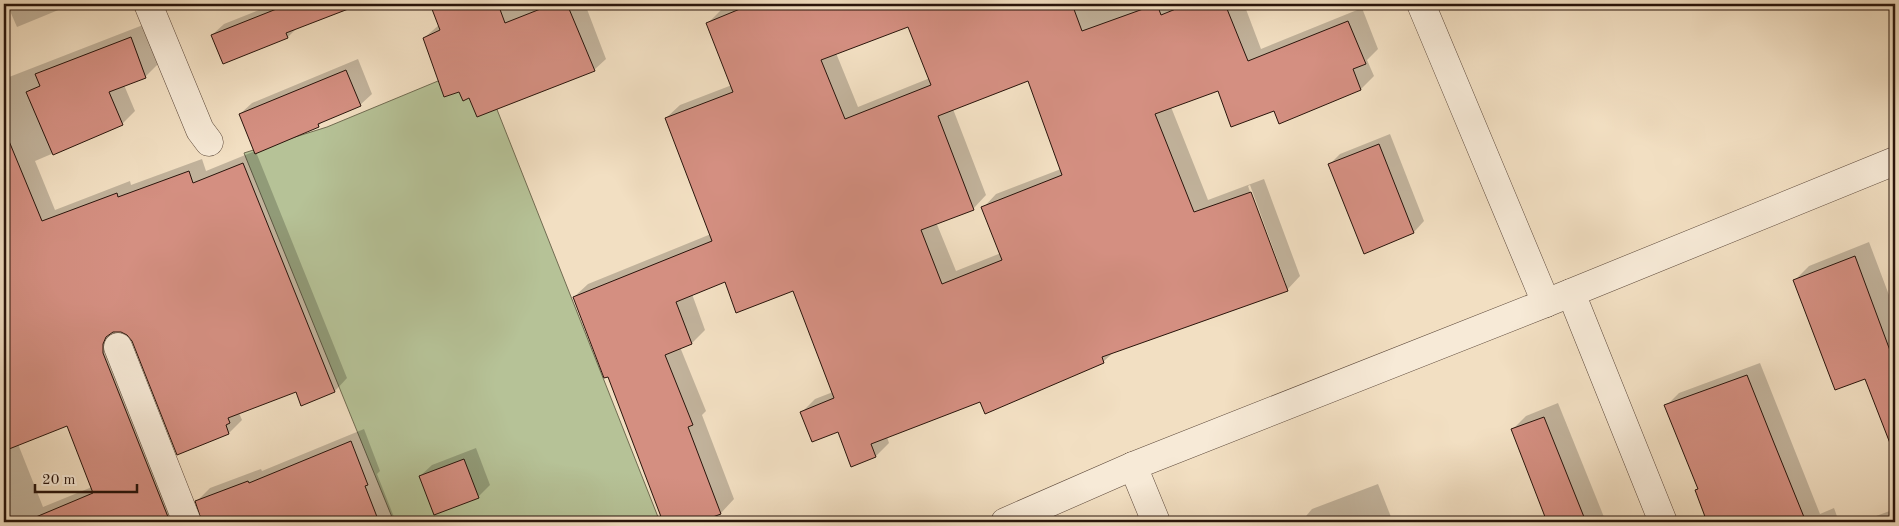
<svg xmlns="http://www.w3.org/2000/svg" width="1899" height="526" viewBox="0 0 1899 526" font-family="'Old Standard TT',serif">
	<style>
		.green { fill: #b6c297; stroke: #706b51 }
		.shadow { fill: #0003; fill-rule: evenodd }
		.building { fill: #d48f81; stroke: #29140b; fill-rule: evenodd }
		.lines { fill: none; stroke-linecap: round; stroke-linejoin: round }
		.minor-casing { stroke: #5b4739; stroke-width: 29 }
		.minor { stroke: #f7ead7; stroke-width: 28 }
	</style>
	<rect width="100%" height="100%" fill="#f2dfc2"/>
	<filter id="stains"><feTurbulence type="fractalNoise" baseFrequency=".004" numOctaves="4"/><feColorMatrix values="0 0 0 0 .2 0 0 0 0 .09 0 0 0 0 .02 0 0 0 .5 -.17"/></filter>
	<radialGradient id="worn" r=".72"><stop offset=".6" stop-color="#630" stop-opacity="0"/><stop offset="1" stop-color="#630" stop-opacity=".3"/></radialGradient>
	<polygon class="green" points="479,64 660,522 394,522 244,153 327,127"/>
	<g class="shadow">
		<polygon points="7,4 73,4 17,27"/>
		<polygon points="274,4 290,4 299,26 288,37 223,63 212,35 224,24"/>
		<polygon points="357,4 371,4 359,9"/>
		<polygon points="431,4 519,4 521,10 537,4 585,4 606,59 594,70 470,97 460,90 424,38 439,25"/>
		<path d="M736 4H1244L1261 49 1362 8 1378 49 1367 60 1374 76 1361 89 1274 109 1219 89 1171 107 1208 200 1264 179 1300 276 1287 290 1115 351 1103 362 981 401 887 437 889 443 876 456 838 430 802 412 815 399 833 392 794 290 725 281 692 294 705 330 692 343 680 347 706 411 702 415 734 499 721 513 695 522H664L608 375 574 297 588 284 711 234 666 118 680 105 732 85 708 23 721 10ZM909 25 930 78 858 107 836 53ZM1028 80 1061 169 996 194 983 208 1001 253 956 271 936 222 973 209 986 195 953 109ZM1250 185 1286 284H1284L1248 186Z"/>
		<path d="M143 25 158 64 145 77 124 85 135 111 122 124 35 161 55 210 130 181 131 185 202 159 206 171 255 151 240 114 252 103 358 59 372 94 360 105 325 120 318 126 256 152 347 378 335 391 302 404 296 391 239 413 242 420 229 433 178 453 133 340 128 333 115 331 116 340 192 522H4V345L8 343 4 332V79ZM68 425 92 487 43 507 18 444Z"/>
		<polygon points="1390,134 1424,221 1414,232 1365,252 1330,164 1340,154"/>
		<polygon points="1869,242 1895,311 1895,452 1866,377 1795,280 1809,266"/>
		<polygon points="1760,363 1820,514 1834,508 1839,522 1709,522 1697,490 1699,488 1666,406 1679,393"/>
		<polygon points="1558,403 1606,522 1549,522 1512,430 1526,416"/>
		<polygon points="364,429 380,471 377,474 396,522 203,522 197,501 210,488 261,469 262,471"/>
		<polygon points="476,448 490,485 478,497 420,476 432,465"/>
		<polygon points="1378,484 1393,522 1301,522 1312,509"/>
		<polygon points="1895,509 1895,522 1860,522"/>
	</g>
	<g class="building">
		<polygon points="289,4 356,6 286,33 288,38 223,64 211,35"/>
		<polygon points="430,4 498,4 505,23 553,4 567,4 595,71 477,117 469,98 463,101 459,92 444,97 423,38 440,30"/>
		<path d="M752 4H1072L1082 31 1157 4 1161 15 1188 4H1225L1248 61 1348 21 1366 64 1353 69 1361 90 1279 124 1274 111 1231 127 1218 91 1155 114 1194 212 1251 192 1288 291 1102 357 1104 363 985 414 980 402 871 444 876 457 851 467 838 432 812 442 800 412 834 398 793 291 736 313 725 282 676 302 692 344 665 355 693 425 688 427 721 514 699 522H663L608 377 604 378 573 297 712 241 665 118 733 92 706 23ZM908 27 931 85 845 119 821 60ZM1028 81 1062 175 981 207 1002 260 942 284 921 230 974 210 938 116Z"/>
		<polygon points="131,37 146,78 109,92 123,125 53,155 26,92 40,86 35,74"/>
		<polygon points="346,70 361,106 318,124 319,127 255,154 239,114"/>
		<polygon points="4,129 42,221 117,193 118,197 189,171 193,183 243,163 335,392 301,406 296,392 228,418 230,423 226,425 229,434 177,455 132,341 127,335 121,332 113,332 106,337 103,344 103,353 170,522 24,522 93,493 67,426 4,451"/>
		<polygon points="1379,144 1414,233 1364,254 1328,164"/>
		<polygon points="1855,256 1895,364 1895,451 1893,451 1865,379 1835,390 1793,280"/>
		<polygon points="1747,375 1774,443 1806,522 1707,522 1695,490 1698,489 1664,405"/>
		<polygon points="1544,417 1586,522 1547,522 1511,429"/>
		<polygon points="351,441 368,485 365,486 379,522 202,522 195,501 248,481 249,483"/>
		<polygon points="464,459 479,498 434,515 419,476"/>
	</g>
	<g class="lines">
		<g class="minor-casing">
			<g id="minor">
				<polyline points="148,4 200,130 209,142"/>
				<polyline points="1421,4 1546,303"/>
				<polyline points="1571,293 1663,522"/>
				<polyline points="118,347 187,522"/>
				<polyline points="1133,466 1156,522"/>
				<polyline points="1005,522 1133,466 1546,303 1895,161"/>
			</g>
		</g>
		<use href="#minor" class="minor"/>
	</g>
	<rect width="1899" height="526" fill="none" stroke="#f2dfc2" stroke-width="20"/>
	<rect x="5" y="5" width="1889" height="516" fill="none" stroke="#29140b" stroke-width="2.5"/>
	<rect x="10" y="10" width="1879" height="506" fill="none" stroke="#29140b"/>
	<path d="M35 484v8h102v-8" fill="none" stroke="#29140b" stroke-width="2.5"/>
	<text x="42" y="484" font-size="15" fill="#29140b" stroke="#f7ead7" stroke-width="4" paint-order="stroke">20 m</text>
	<rect width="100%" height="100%" filter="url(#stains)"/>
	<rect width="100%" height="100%" fill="url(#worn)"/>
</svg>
